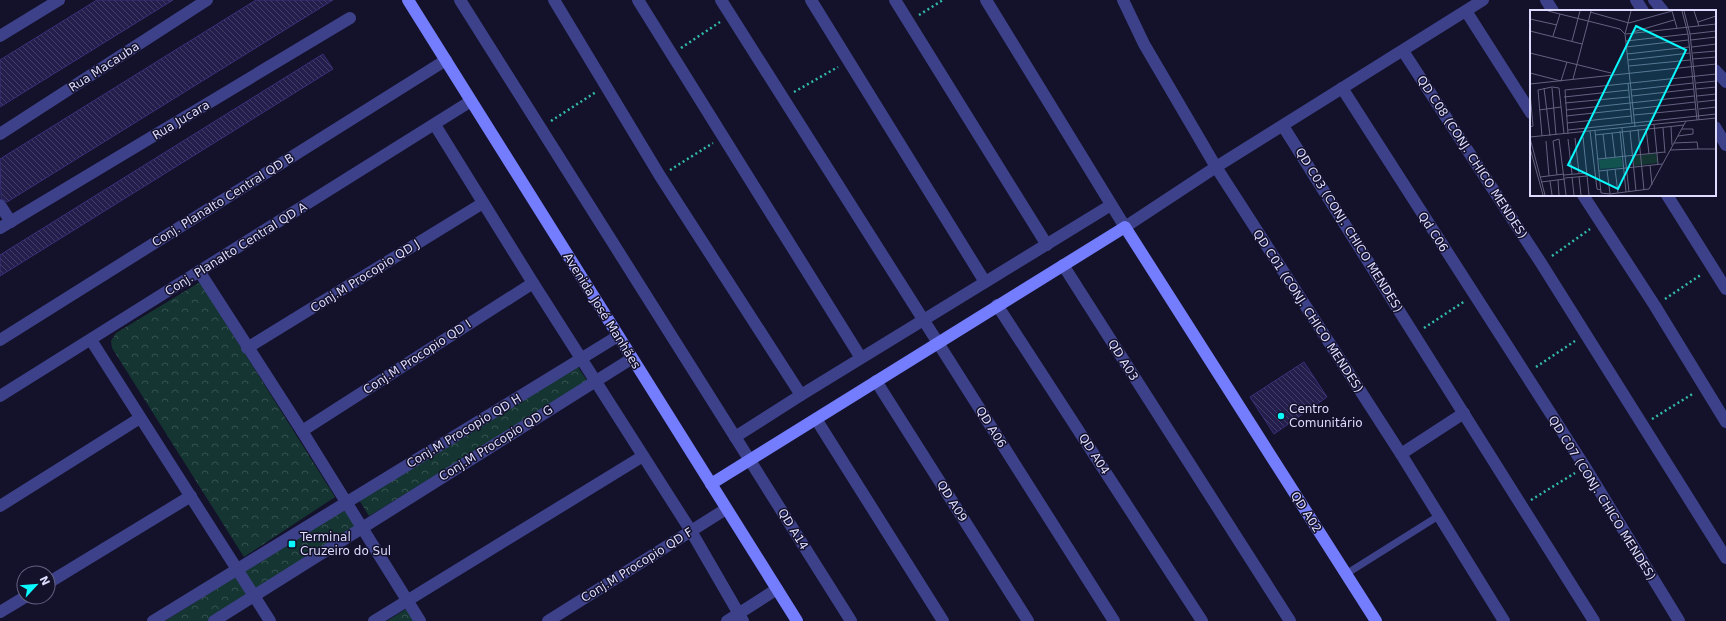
<svg xmlns="http://www.w3.org/2000/svg" width="1726" height="621" viewBox="0 0 1726 621" font-family="'DejaVu Sans',sans-serif">
	<style>
		.forest { fill: url(#forest-crowns) }
		.building { fill: url(#building-back-hatch); stroke: #383078 }
		.lines { fill: none; stroke-linecap: round; stroke-linejoin: round }
		.path { stroke: #32bca8; stroke-width: 2.5; stroke-dasharray: 2 3; stroke-linecap: butt }
		.lane { stroke: #3d4189; stroke-width: 7 }
		.street { stroke: #3d4189; stroke-width: 12 }
		.secondary { stroke: #747dfd; stroke-width: 12 }
		.poi-dot { fill: #0af9fc; stroke: #14112b; stroke-width: 1.5 }
		.labels { text-anchor: middle; dominant-baseline: central; stroke-width: 3; stroke-linejoin: round; paint-order: stroke }
		.street-label { font-size: 12px; fill: #dddcff; stroke: #14112b }
		.poi-label { font-size: 12px; fill: #dddcff; stroke: #14112b; text-anchor: start }
		.inset-road { fill: none; stroke: #646280; stroke-width: 1 }
		.view { fill: #0af9fc; fill-opacity: 0.15; stroke: #0af9fc; stroke-width: 2 }
		.inset-edge { fill: none; stroke: #dddcff; stroke-width: 2 }
	</style>
	<defs>
		<pattern id="forest-crowns" width="20" height="18" patternUnits="userSpaceOnUse"><rect width="20" height="18" fill="#143531"/><path d="M2 6a3 3 0 1 1 6 0M12 15a3 3 0 1 1 6 0" fill="none" stroke="#365250"/></pattern>
		<pattern id="building-back-hatch" width="6" height="6" patternUnits="userSpaceOnUse"><rect width="6" height="6" fill="#231e4c"/><path d="M-1 5l2 2M0 0l6 6M5-1l2 2" fill="none" stroke="#423e67"/></pattern>
	</defs>
	<rect width="100%" height="100%" fill="#14112b"/>
	<g class="forest">
		<polygon points="200,282 335,497 244,557 112,348 111,341 116,333"/>
		<polygon points="578,367 588,382 369,516 359,500"/>
		<polygon points="346,509 357,527 255,589 244,572"/>
		<polygon points="235,577 248,596 208,621 165,621"/>
		<polygon points="406,609 414,621 387,621"/>
	</g>
	<g class="building">
		<polygon points="97,0 173,0 0,107 0,60"/>
		<polygon points="256,0 333,0 7,202 1,198 0,159"/>
		<polygon points="323,54 333,69 0,276 0,255"/>
		<polygon points="1304,362 1327,397 1274,434 1250,397"/>
	</g>
	<g class="lines">
		<g class="path">
			<polyline points="919,15 943,0"/>
			<polyline points="681,48 720,22"/>
			<polyline points="794,92 838,67"/>
			<polyline points="551,121 596,92"/>
			<polyline points="670,170 713,143"/>
			<polyline points="1552,256 1590,229"/>
			<polyline points="1665,299 1702,274"/>
			<polyline points="1424,328 1465,301"/>
			<polyline points="1536,367 1575,341"/>
			<polyline points="1652,419 1694,393"/>
			<polyline points="1531,500 1575,473"/>
		</g>
		<polyline class="lane" points="1346,574 1440,515"/>
		<g class="street">
			<polyline points="460,0 851,621"/>
			<polyline points="554,0 660,176 801,395"/>
			<polyline points="638,0 861,358"/>
			<polyline points="721,0 1114,621"/>
			<polyline points="811,0 985,282"/>
			<polyline points="895,0 1047,245"/>
			<polyline points="986,0 1125,227 1216,167 1483,0"/>
			<polyline points="1123,0 1144,44 1216,167 1401,454 1504,621"/>
			<polyline points="1546,0 1553,11"/>
			<polyline points="1636,0 1643,11"/>
			<polyline points="1654,0 1663,11"/>
			<polyline points="1466,11 1531,113"/>
			<polyline points="0,36 59,0"/>
			<polyline points="1403,51 1541,263 1726,558"/>
			<polyline points="1715,70 1726,82"/>
			<polyline points="1342,88 1585,467 1679,621"/>
			<polyline points="435,125 533,283 691,531 743,621"/>
			<polyline points="1283,126 1594,621"/>
			<polyline points="1715,127 1726,145"/>
			<polyline points="0,134 207,0"/>
			<polyline points="1583,195 1655,306 1726,422"/>
			<polyline points="1667,195 1726,289"/>
			<polyline points="0,205 11,222"/>
			<polyline points="0,228 350,18"/>
			<polyline points="1063,265 1290,621"/>
			<polyline points="199,271 302,431 420,621"/>
			<polyline points="997,305 1202,621"/>
			<polyline points="0,340 446,60"/>
			<polyline points="91,340 270,621"/>
			<polyline points="247,348 483,203"/>
			<polyline points="876,381 1028,621"/>
			<polyline points="0,396 471,101"/>
			<polyline points="816,419 943,621"/>
			<polyline points="302,431 533,283"/>
			<polyline points="735,437 801,395 1111,205"/>
			<polyline points="1401,454 1464,413"/>
			<polyline points="0,506 140,418"/>
			<polyline points="48,583 191,496"/>
			<polyline points="0,612 25,597"/>
			<polyline points="153,621 618,336"/>
			<polyline points="214,621 631,359"/>
			<polyline points="374,621 643,456"/>
			<polyline points="548,621 726,509"/>
			<polyline points="727,621 777,589"/>
		</g>
		<g class="secondary">
			<polyline points="408,0 797,621"/>
			<polyline points="711,484 1125,227 1376,621"/>
		</g>
	</g>
	<g class="poi-dot">
		<circle cx="1281" cy="416" r="4"/>
		<rect x="288" y="540" width="8" height="8" rx="2"/>
	</g>
	<g class="labels">
		<g class="street-label">
			<text transform="translate(104 67) rotate(-33)">Rua Macauba</text>
			<text transform="translate(181 120) rotate(-31)">Rua Jucara</text>
			<text transform="translate(1472 157) rotate(57)">QD C08 (CONJ. CHICO MENDES)</text>
			<text transform="translate(223 200) rotate(-32)">Conj. Planalto Central QD B</text>
			<text transform="translate(1349 230) rotate(58)">QD C03 (CONJ. CHICO MENDES)</text>
			<text transform="translate(1433 232) rotate(57)">Qd C06</text>
			<text transform="translate(236 249) rotate(-32)">Conj. Planalto Central QD A</text>
			<text transform="translate(365 276) rotate(-32)">Conj.M Procopio QD J</text>
			<text transform="translate(602 311) rotate(58)">Avenida José Manhães</text>
			<text transform="translate(1308 311) rotate(57)">QD C01 (CONJ. CHICO MENDES)</text>
			<text transform="translate(417 357) rotate(-33)">Conj.M Procopio QD I</text>
			<text transform="translate(1123 360) rotate(58)">QD A03</text>
			<text transform="translate(991 427) rotate(58)">QD A06</text>
			<text transform="translate(464 431) rotate(-31)">Conj.M Procopio QD H</text>
			<text transform="translate(496 443) rotate(-32)">Conj.M Procopio QD G</text>
			<text transform="translate(1094 454) rotate(57)">QD A04</text>
			<text transform="translate(1602 498) rotate(58)">QD C07 (CONJ. CHICO MENDES)</text>
			<text transform="translate(952 501) rotate(58)">QD A09</text>
			<text transform="translate(1306 512) rotate(57)">QD A02</text>
			<text transform="translate(793 529) rotate(58)">QD A14</text>
			<text transform="translate(637 565) rotate(-32)">Conj.M Procopio QD F</text>
		</g>
		<g class="poi-label">
			<text x="1289" y="409">Centro<tspan x="1289" dy="14">Comunitário</tspan></text>
			<text x="300" y="537">Terminal<tspan x="300" dy="14">Cruzeiro do Sul</tspan></text>
		</g>
	</g>
	<g transform="translate(1530 10)">
		<rect width="186" height="186" fill="#14112b"/>
		<path d="M126 143 128 153 104 156 103 146ZM91 147 93 157 70 159 69 150Z" fill="#143531"/>
		<path class="inset-road" d="M18 1 90 19 95 24M101 1 95 24 105 117M142 1 147 18M152 1 158 24 167 110M154 1 160 24 169 110M164 1 169 16M60 2 99 13 142 1M0 9 27 15M168 12 186 6M0 21 52 34M103 22 144 10M96 24 186 14M160 24 186 21M23 26 30 4M161 30 186 27M42 31 50 1M96 31 158 24M96 37 158 30M162 37 186 34M0 43 81 63M163 43 186 41M97 44 159 37M163 49 186 47M98 50 160 43M99 56 160 50M0 63 31 71 37 52M43 69 61 1M98 73 102 113M166 73 186 71M0 74 186 54M14 78 20 126M22 78 26 125M166 79 186 77M101 80 163 73M0 83 3 116 0 117M102 86 164 79M167 86 186 84M34 87 99 80M168 92 186 90M35 93 99 87M103 99 165 92M169 99 186 97M9 100 31 97M36 100 164 86M104 105 166 99M36 106 101 99M37 113 101 106M124 114 128 154M141 117 142 135M92 118 99 182M116 118 119 144M133 118 135 143M108 119 114 180M38 120 186 104M60 121 67 179 71 180M65 121 71 183 80 184 119 179 156 111M90 121 96 182M100 121 106 181M82 123 85 147M38 124 35 80 186 64M73 124 76 149M65 125 154 115M12 126 8 80 22 77 29 78 34 124M148 126 163 124V119H152M0 127 186 108M53 127 59 185M0 128 15 185M45 128 49 163M38 129 42 164M16 131 19 166M0 138 13 185M168 139H186M140 140 168 139 167 132 144 133M68 149 135 142M120 155 122 175M85 159 88 183M77 160 80 184M69 161 132 154M27 165 23 131 29 129 36 185M34 165 56 163M10 167 34 164M42 167 44 185M49 167 51 185M35 168 57 166M28 170 29 185M20 171 22 185M11 172 35 169"/>
		<path class="view" d="M106 16 156 40 88 179 38 155Z"/>
		<rect width="186" height="186" class="inset-edge"/>
	</g>
	<g transform="translate(36 585) rotate(64)"><circle r="19" fill="#14112b" stroke="#646280"/>
	<path d="M0-3L7 15L0 10L-7 15Z" fill="#0af9fc"/>
	<text y="-6" font-size="11" font-weight="bold" text-anchor="middle" fill="#dddcff">N</text>
	</g>
</svg>
